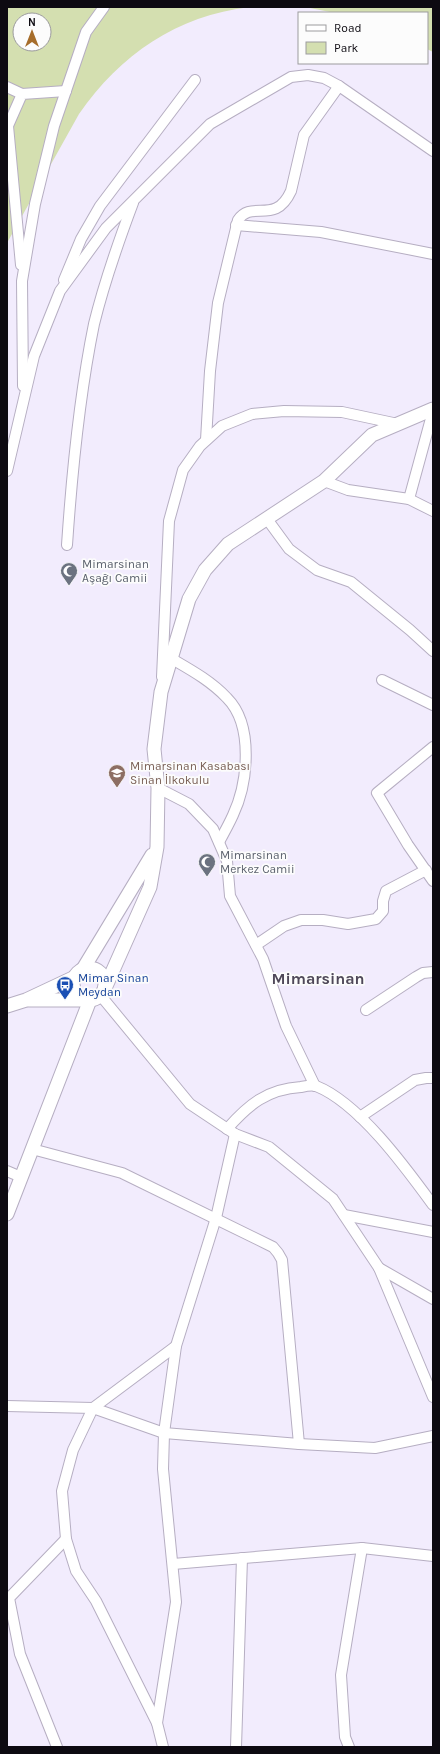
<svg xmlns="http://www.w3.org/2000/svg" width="440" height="1754" viewBox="0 0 440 1754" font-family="Karla,sans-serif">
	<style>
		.green { fill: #d4dfb0; fill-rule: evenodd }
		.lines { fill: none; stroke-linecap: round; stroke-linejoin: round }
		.minor-casing { stroke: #b6aec2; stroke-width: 12 }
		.tertiary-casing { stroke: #b6aec2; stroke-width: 15 }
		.minor { stroke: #fff; stroke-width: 10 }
		.tertiary { stroke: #fff; stroke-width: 13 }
		.labels { text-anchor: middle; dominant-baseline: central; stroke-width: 3.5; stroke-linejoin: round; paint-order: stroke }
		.worship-label { font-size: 12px; fill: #5b616d; stroke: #fcfcfc; text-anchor: start }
		.education-label { font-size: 12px; fill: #785e54; stroke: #fcfcfc; text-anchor: start }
		.transit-label { font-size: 12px; fill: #164399; stroke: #fcfcfc; text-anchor: start }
		.district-label { font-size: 16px; font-weight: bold; fill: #4f4859; stroke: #fcfcfc }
	</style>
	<rect width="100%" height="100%" fill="#f2ecfd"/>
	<g class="green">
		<path d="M7 7H250C176 16 121 54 79 114L7 243ZM20 20H44V44H20Z"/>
		<polygon points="305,7 433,7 433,52 427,49 427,13 335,13"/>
	</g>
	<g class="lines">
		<g class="minor-casing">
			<g id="minor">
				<polyline points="7,87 22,94"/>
				<polyline points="8,126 21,265"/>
				<polyline points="7,128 22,94 66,91"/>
				<polyline points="236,225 321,232 433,254"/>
				<polyline points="64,280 81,239 100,206 195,80"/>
				<polyline points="23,386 22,281 35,204 54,126 86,32 104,7"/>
				<path d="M206 440 210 371 218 303 238 220C252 199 275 226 291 191L304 135 339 86"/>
				<polyline points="7,471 34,356 60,291 106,228 210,124 291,77 308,75 324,78 339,86 433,151"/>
				<polyline points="324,481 348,490 409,499 433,511"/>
				<polyline points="409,499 433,411"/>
				<polyline points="267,519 289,549 317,570 351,582 410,630 433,651"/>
				<path d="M67 545C72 471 79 397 94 324 104 283 118 243 133 203"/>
				<path d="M172 659C191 670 211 681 227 698 254 725 248 783 233 815 229 824 224 833 219 842"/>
				<polyline points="162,677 169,521 183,470 200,446 222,426 252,414 284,411 342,412 398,424"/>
				<polyline points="382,680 433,705"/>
				<polyline points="433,747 377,793 408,845 433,881"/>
				<polyline points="158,788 189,804 213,829 227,861 230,896 263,959 286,1026 315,1086"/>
				<polyline points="256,945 284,926 301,920 323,920 348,924 376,919 383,911 383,901 386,891 426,870"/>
				<polyline points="101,996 190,1104 235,1134 269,1147 333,1199 379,1268 433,1397"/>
				<polyline points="366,1010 416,977 423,973 433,972"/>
				<polyline points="360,1117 415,1080 426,1078 433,1078"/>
				<path d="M227 1129C248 1105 267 1089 301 1087 306 1086 312 1085 316 1086 359 1103 406 1168 433 1205"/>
				<polyline points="32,1149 122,1173 273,1247 278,1253 282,1260 299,1444"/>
				<polyline points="7,1171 21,1177"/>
				<polyline points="344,1215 433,1232"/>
				<polyline points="379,1268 433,1299"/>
				<polyline points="7,1406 93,1408 164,1433 299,1444 375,1448 433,1436"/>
				<polyline points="173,1564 362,1548 433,1556"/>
				<polyline points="157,1723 96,1601 76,1571 66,1539 62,1491 73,1450 93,1408 176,1346"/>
				<polyline points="57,1747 20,1654 9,1598 66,1539"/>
				<polyline points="163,1747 157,1723 176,1602 163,1469 164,1433 176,1346 216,1218 235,1134"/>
				<polyline points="236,1747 242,1558"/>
				<polyline points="349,1747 345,1737 341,1675 362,1548"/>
			</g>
		</g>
		<g class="tertiary-casing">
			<g id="tertiary">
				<circle cx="89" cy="984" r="16"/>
				<polyline points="83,969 152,855"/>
				<polyline points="106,986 150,887 157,847 158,788 154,749 161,692 189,599 205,570 228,544 324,481 372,435 433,409"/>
				<polyline points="29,1000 85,1000"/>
				<polyline points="7,1006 26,1000 75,977"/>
				<polyline points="7,1214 90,1000"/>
			</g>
		</g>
		<use href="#minor" class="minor"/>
		<use href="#tertiary" class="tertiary"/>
	</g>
	<defs>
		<g id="mosque-pin" transform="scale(0.9)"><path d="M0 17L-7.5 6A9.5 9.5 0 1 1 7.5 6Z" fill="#6b7280" stroke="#fcfcfc"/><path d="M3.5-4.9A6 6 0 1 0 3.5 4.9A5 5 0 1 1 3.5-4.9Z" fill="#fff"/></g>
		<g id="school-pin" transform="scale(0.9)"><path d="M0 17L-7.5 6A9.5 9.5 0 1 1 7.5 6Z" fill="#8d6e63" stroke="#fcfcfc"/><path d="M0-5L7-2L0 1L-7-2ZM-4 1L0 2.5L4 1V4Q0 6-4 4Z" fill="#fff"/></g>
		<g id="bus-pin" transform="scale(0.9)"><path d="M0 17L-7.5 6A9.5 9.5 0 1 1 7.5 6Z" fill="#1a4fb4" stroke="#fcfcfc"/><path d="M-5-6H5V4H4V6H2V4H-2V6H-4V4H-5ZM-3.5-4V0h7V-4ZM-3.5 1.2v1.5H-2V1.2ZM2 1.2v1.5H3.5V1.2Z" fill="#fff"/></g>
	</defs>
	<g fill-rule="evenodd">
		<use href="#mosque-pin" x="69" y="571"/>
		<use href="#school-pin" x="117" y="773"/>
		<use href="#mosque-pin" x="207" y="862"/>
		<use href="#bus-pin" x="65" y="985"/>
	</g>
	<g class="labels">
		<g class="worship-label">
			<text x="82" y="564">Mimarsinan<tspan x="82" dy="14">Aşağı Camii</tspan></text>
			<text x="220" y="855">Mimarsinan<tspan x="220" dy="14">Merkez Camii</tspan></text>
		</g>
		<g class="education-label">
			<text x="130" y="766">Mimarsinan Kasabası<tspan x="130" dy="14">Sinan İlkokulu</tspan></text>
		</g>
		<g class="transit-label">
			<text x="78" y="978">Mimar Sinan<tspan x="78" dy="14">Meydan</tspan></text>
		</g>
		<g class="district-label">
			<text x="318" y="978">Mimarsinan</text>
		</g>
	</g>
	<rect width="440" height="1754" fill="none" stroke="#0d0a11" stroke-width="16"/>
	<rect x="298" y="12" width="130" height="52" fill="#fcfcfc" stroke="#9c9b9e"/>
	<rect x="306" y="25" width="20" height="6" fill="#ffffff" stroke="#9c9b9e"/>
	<text x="334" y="32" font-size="12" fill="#0d0a11">Road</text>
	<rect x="306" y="42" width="20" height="12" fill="#d4dfb0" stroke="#9c9b9e"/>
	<text x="334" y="52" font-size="12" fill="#0d0a11">Park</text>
	<g transform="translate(32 32)"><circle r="19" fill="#fcfcfc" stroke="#9c9b9e"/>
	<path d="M0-3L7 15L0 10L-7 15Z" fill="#a66d2b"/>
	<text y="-6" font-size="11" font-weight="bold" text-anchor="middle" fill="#0d0a11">N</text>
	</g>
</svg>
